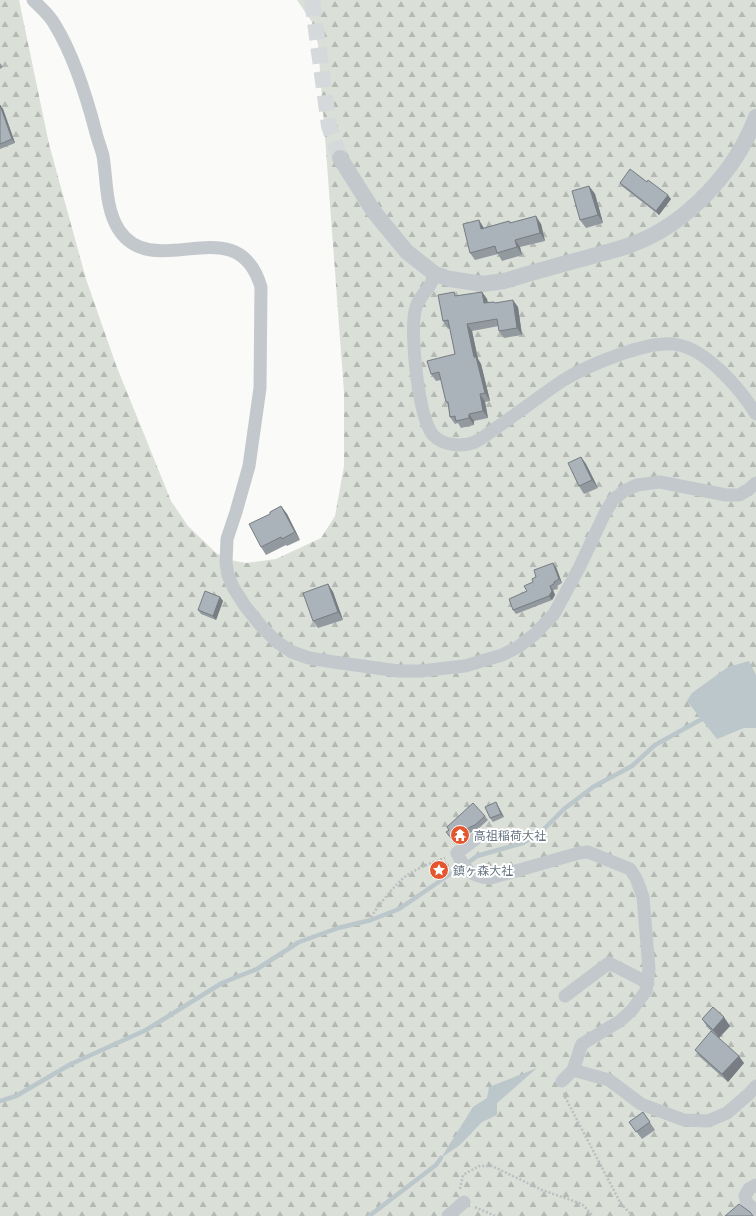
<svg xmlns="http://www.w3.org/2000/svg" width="756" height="1216" viewBox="0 0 756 1216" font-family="Manrope,'Noto Sans JP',sans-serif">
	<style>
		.forest { fill: url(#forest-firs) }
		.water { fill: #bbc7cb }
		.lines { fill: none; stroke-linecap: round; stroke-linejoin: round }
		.stream { stroke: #bbc7cb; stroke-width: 4.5 }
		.tertiary-tunnel { stroke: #d5d9db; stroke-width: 16; stroke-dasharray: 16 8; stroke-linecap: butt }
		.path { stroke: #bbbfc2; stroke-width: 2.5; stroke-dasharray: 2 2; stroke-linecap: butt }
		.minor { stroke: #c3c8cc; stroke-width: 13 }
		.tertiary { stroke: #c3c8cc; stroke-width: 16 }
		.wall { fill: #929a9f }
		.shaded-wall { fill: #777d82 }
		.building { fill: #aab3b9; stroke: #777d82 }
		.labels { text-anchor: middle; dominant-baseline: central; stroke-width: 4; stroke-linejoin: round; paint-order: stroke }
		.poi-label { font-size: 12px; fill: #657683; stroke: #fff; text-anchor: start }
	</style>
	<defs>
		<pattern id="forest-firs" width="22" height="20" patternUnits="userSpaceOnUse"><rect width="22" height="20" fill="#dadfd7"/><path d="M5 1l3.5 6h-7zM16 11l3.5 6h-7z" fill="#b4b9b4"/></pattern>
	</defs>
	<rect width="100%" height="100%" fill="#fafaf8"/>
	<polygon class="forest" points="0,0 19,0 49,144 86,279 116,365 171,501 188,526 216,553 230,560 246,563 276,559 321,538 335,516 344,466 344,392 318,44 312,22 297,0 756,0 756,1216 0,1216"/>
	<g class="water">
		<polygon points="749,661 756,675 756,728 744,728 717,739 687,701 692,693 728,667"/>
		<polygon points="537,1068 497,1103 497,1115 482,1122 460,1145 441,1158 473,1107 487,1098 489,1087"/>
	</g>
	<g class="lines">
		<g class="stream">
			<polyline points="465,865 477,856 523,843 543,830 564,809 593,787 632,766 655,745 702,719"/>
			<polyline points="0,1101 16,1096 71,1064 146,1030 222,983 257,969 299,942 338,928 371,920 399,909 462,866"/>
			<polyline points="369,1216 436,1165 441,1158"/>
		</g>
		<polyline class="tertiary-tunnel" points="312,0 329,126 340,158"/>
		<g class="path">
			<polyline points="440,869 449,865"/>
			<path d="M371 917C378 906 396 883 406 876 418 868 432 862 445 858"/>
			<polyline points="564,1093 565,1097 621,1204 633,1216"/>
			<polyline points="460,1189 463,1175 479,1166 492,1166 542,1190 582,1204 593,1216"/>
			<polyline points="475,1207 495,1216"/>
		</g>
		<g class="minor">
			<path d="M33 0C41 8 50 15 55 25 74 56 87 98 96 133 98 141 101 148 103 156 107 180 105 208 119 230 155 284 237 206 261 287L260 388 249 466 236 512 227 539 226 563 228 575 233 587 245 606 261 626 277 642 292 652 309 658 334 662 398 671H421L465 666 502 655 518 647 535 634 554 614 579 568 605 513 613 500 624 491 637 485 660 482 726 495H739L748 490 756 483"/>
			<path d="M435 274C433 278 432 282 430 285 424 294 417 300 415 311 410 334 418 416 433 435 443 446 463 447 475 442 482 439 489 433 496 428 518 413 540 396 562 381 586 366 651 338 679 345 708 351 741 390 756 414"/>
			<path d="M478 837 457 853C465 871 472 877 491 878L579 853 588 852 630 869 636 878 643 897 649 969 646 991 632 1010 620 1021 582 1044 573 1070"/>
			<polyline points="565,996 609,963 648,983"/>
			<polyline points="562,1081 573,1070 609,1080 641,1104 684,1120 708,1121 727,1113 749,1094 756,1086"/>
			<polyline points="756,1185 749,1189 745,1196 747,1203 756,1211"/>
			<polyline points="448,1216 464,1202"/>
		</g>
		<path class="tertiary" d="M340 158 374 212 407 252 435 274 450 279 483 284 504 281C531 273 558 265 586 258 601 253 618 250 633 244 687 224 736 171 756 117"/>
	</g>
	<g class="wall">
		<polygon points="0,63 3,67 0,69"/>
		<polygon points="0,105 3,109 15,143 0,149"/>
		<polygon points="620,183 671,199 659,215 623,187"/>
		<polygon points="589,186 595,194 603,223 586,228 580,220"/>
		<polygon points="509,221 510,223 541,224 545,241 520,247 522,255 502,261 498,254 475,260 470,253 485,228"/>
		<polygon points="482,292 487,299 488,303 494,302 495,303 518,307 522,335 504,338 499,331 499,326 472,331 478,359 481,364 490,401 485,402 488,418 474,421 474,425 461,428 458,423 455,424 450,417 448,405 446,402 441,380 436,381 431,374 455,354 450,328 448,329 443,321 457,296"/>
		<polygon points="581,457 586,464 598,488 584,494 579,486"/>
		<polygon points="281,506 287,514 300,540 287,546 286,545 266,555 261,547 270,514"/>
		<polygon points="556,567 562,583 557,586 558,589 553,590 555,595 552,600 516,614 513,610 527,591"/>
		<polygon points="328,584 333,592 343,620 318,628 313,621"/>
		<polygon points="220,597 223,601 216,620 201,614 198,610"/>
		<polygon points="496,802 498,806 504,817 493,822 490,818"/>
		<polygon points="485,816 488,820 478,829 473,831 455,844 446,832 449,830 447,827"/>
		<polygon points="702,1019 730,1026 719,1038 708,1028"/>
		<polygon points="695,1050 744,1063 728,1082 700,1057"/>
		<polygon points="643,1112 655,1130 642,1139 629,1122"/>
	</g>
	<g class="shaded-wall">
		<polygon points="0,105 3,109 15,143 12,139"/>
		<polygon points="589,186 595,194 603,223 598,215"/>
		<polygon points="668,195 671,199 659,215 656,211"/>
		<polygon points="536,216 541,224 545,241 540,233"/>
		<polygon points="479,220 484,228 487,237 481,229"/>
		<polygon points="515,240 520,247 522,255 517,247"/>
		<polygon points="482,292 487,299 489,311 484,303"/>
		<polygon points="513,300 518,307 522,335 517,328"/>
		<polygon points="467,324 472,331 478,359 481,364 490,401 485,393 474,357"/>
		<polygon points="480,394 485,402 488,418 483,411"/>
		<polygon points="469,414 474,421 474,425 469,418"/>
		<polygon points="581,457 586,464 598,488 592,480"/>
		<polygon points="281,506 287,514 300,540 295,532"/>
		<polygon points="553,563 556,567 562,583 559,579"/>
		<polygon points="328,584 333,592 343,620 338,612"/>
		<polygon points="550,586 553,590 555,595 552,600 549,596"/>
		<polygon points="220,597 223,601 216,620 213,616"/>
		<polygon points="496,802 498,806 504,817 501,814"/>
		<polygon points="724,1017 730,1026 719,1038 713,1030"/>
		<polygon points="739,1056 744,1063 728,1082 722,1074"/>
	</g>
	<g class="building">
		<polygon points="0,105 12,139 0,144"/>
		<polygon points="630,169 647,182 648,180 668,195 656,211 620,183"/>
		<polygon points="589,186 598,215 580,220 572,191"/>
		<polygon points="536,216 540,233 515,240 517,247 497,253 495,246 470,253 463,224 479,220 481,229 509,221 510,223"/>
		<polygon points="454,292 455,296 482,292 484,303 494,302 495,303 513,300 517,328 499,331 497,319 467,324 474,357 476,357 485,393 480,394 483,411 469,414 469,418 456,421 455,416 450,417 448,402 446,402 439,372 431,374 427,361 455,354 448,320 443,321 438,295"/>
		<polygon points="581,457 592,480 579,486 568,463"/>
		<polygon points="281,506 295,532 282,539 281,537 261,547 249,524 270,514 270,512"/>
		<polygon points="553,563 559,579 554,582 554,584 550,586 552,591 549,596 513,610 509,599 527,591 524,586 533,582 532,579 536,577 534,570"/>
		<polygon points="328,584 338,612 313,621 303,593"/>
		<polygon points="205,591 220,597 213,616 198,610"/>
		<polygon points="496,802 501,814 490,818 485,807"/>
		<polygon points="473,803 485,816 475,825 470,827 453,840 446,832 449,830 447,827"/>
		<polygon points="713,1007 724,1017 713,1030 702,1019"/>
		<polygon points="711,1031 739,1056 722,1074 695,1050"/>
		<polygon points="643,1112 650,1122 636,1132 629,1122"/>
		<polygon points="739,1204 750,1212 753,1216 725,1216"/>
	</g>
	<defs>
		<g id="temple-disc" transform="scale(1)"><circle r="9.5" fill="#e4572e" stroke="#fff"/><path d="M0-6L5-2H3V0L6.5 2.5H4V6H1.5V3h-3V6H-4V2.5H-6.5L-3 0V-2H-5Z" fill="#fff"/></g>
		<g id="sight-disc" transform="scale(1)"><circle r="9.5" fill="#e4572e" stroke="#fff"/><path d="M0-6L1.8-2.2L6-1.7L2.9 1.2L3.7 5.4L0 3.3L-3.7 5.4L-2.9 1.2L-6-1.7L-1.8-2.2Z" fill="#fff"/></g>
	</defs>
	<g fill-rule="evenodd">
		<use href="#temple-disc" x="460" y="835"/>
		<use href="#sight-disc" x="439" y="870"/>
	</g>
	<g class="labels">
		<g class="poi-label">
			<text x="474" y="835">高祖稲荷大社</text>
			<text x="453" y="870">鎮ヶ森大社</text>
		</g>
	</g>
</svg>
